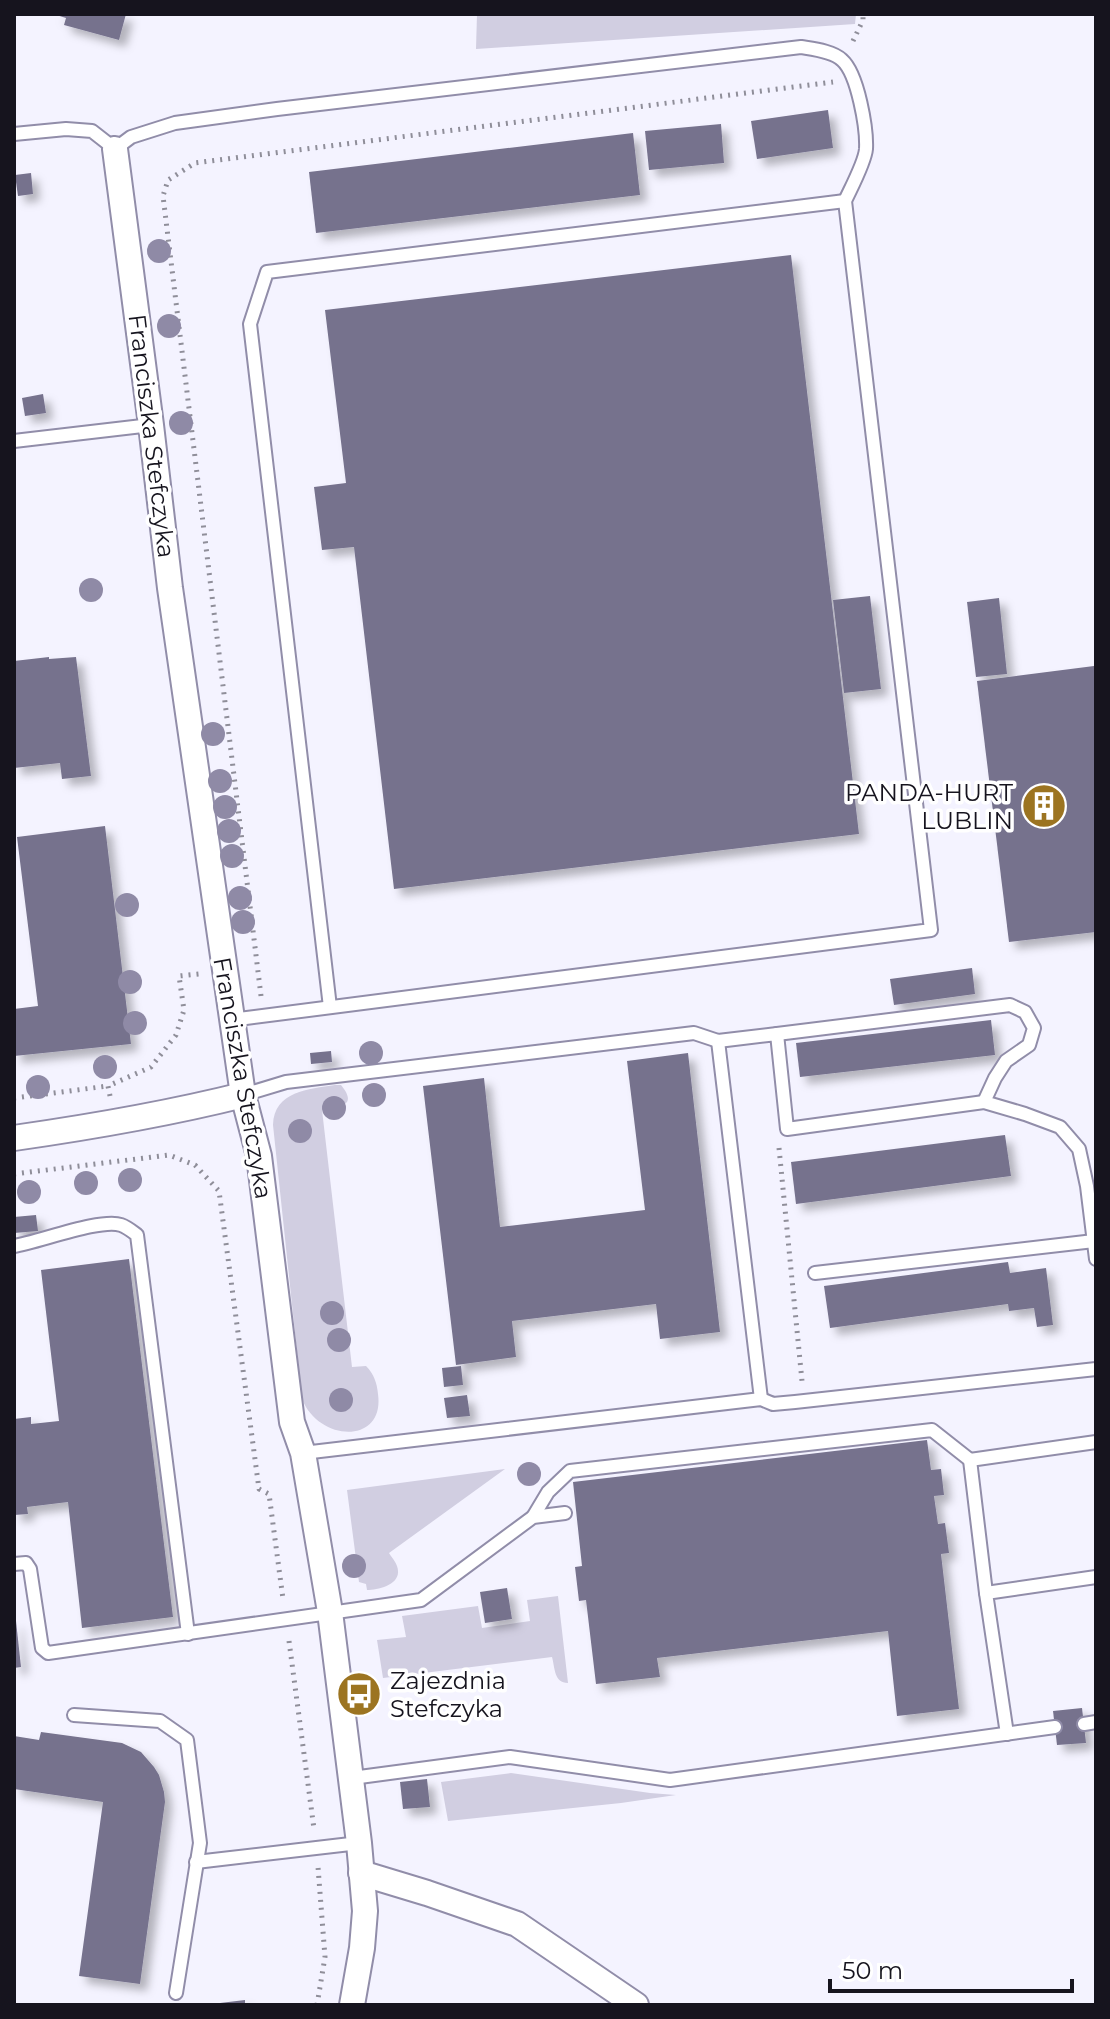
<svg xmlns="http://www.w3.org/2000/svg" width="1110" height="2019" viewBox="0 0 1110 2019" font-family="Montserrat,sans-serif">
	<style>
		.green { fill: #d1cee1 }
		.building { fill: #76728d; filter: url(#shadow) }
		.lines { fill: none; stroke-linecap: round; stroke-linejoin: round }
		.lane-casing { stroke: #918da9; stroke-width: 16 }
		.street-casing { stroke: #918da9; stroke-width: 28 }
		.path { stroke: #8f8e99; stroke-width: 5; stroke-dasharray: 2 6; stroke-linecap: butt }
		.lane { stroke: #fff; stroke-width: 12 }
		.street { stroke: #fff; stroke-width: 24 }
		.tree { fill: #8f8aa6 }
		.labels { text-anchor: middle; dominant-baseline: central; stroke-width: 7; stroke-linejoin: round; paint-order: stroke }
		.street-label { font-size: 24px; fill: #16141e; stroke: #fff }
		.poi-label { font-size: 24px; fill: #16141e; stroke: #fff; text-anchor: end }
	</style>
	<defs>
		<filter id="shadow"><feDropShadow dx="7" dy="7" stdDeviation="4" flood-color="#0004"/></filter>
	</defs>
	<rect width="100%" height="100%" fill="#f4f3ff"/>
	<g class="green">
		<polygon points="477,14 856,14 855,24 476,49"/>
		<path d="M335 1085H341C359 1107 338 1107 322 1110L352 1367 366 1366C374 1374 377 1383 378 1394 385 1445 319 1442 302 1399L273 1125C274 1091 309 1089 335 1085Z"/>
		<path d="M505 1469 389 1553C392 1558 398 1564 398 1571 399 1585 378 1590 367 1590L366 1584 359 1582 347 1490Z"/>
		<path d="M558 1596 568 1683C554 1683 555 1668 552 1657L383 1678 377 1640 406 1637 402 1616 478 1606 482 1628 530 1621 527 1600Z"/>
		<polygon points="511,1773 650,1793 676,1795 621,1803 448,1821 441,1782"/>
	</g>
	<g class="building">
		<polygon points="53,14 126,14 119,40 64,25 66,18"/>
		<polygon points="828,110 833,148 757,159 751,121"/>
		<polygon points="721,124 724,163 649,170 645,131"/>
		<polygon points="633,133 640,195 316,233 309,172"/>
		<polygon points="31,173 33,194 18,196 15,175"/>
		<polygon points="791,255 859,834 394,889 354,547 322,550 314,487 346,483 325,310"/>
		<polygon points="43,394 46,413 25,416 22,398"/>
		<polygon points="870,596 881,689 844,693 833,600"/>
		<polygon points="999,598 1007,674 976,677 967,602"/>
		<polygon points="49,657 49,659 76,657 91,776 62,779 60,763 14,768 14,661"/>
		<polygon points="1094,666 1096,679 1096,932 1009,942 977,681"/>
		<polygon points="105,826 131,1044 14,1056 14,1009 38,1006 17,837"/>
		<polygon points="972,968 975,994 894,1005 890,979"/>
		<polygon points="991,1020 995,1055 800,1077 796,1043"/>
		<polygon points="331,1051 332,1062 311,1064 310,1053"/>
		<polygon points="688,1053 720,1332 660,1339 656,1304 512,1321 516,1357 456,1365 423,1086 484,1078 500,1227 645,1210 627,1061"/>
		<polygon points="1005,1135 1011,1176 796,1204 791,1162"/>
		<polygon points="36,1215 38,1231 14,1233 14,1217"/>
		<polygon points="129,1259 173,1617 82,1628 68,1502 27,1507 28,1514 14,1515 14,1419 31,1417 31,1424 59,1421 41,1270"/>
		<polygon points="1008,1262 1010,1273 1046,1268 1053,1325 1037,1327 1034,1308 1009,1311 1008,1304 830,1328 824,1286"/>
		<polygon points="461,1366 463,1385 444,1387 442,1368"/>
		<polygon points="467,1395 470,1416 447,1418 444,1398"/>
		<polygon points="927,1440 931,1470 941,1469 944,1495 934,1496 938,1524 945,1523 949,1553 941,1554 959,1709 897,1716 888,1631 657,1658 660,1677 596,1684 586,1600 579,1601 575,1567 582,1566 573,1482"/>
		<polygon points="507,1588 512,1619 485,1623 480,1592"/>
		<polygon points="14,1621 16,1621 21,1667 14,1668"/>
		<polygon points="1082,1708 1086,1743 1057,1745 1053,1711"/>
		<polygon points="41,1732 122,1743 141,1752 154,1767 159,1775 164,1792 165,1802 140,1984 79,1976 103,1802 14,1789 14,1736 39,1740"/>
		<polygon points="427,1779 430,1807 403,1809 400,1782"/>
		<polygon points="245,2000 245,2005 220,2005 220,2003"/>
	</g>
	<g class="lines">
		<g class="lane-casing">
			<g id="lane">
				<path d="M14 134 66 129 92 131 115 149 131 137 175 123 277 109 801 47C813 49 833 51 842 60 858 74 867 129 866 149 865 162 851 188 845 201L931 930 231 1020"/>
				<polyline points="14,441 151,425"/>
				<polyline points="330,1007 250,324 267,272 845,201"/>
				<polyline points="777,1034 1010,1005 1025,1012 1034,1028 1029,1045 1006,1061 995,1078 984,1102"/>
				<polyline points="718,1041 761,1399"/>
				<polyline points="243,1095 286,1082 694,1033 718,1041 777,1034 787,1129 984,1102 1025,1114 1060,1127 1079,1149 1087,1186 1096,1259"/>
				<path d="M14 1246C39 1242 101 1218 121 1225 127 1227 133 1232 137 1235L188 1634"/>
				<polyline points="815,1273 1094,1241"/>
				<polyline points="303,1453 761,1399 773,1404 795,1402 1096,1369"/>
				<polyline points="533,1517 548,1492 570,1471 932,1430 970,1460"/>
				<polyline points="14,1564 26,1563 30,1569 42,1648 48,1653 421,1600 533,1517 565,1513"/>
				<polyline points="986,1593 970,1460 1096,1442"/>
				<polyline points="74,1715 160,1721 187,1740 200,1843 176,1993"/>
				<polyline points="1084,1724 1096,1722"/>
				<polyline points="1007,1734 986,1593 1096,1577"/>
				<polyline points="352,1778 510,1757 670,1780 1055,1727"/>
				<polyline points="196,1862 359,1843"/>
			</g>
		</g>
		<g class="street-casing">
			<g id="street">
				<polyline points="115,149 151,425 170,588 243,1095 259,1156 292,1422 303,1453 330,1612 359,1843 365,1911 362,1948 352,2005"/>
				<path d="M14 1138C91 1127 167 1114 243 1095"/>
				<polyline points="361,1873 427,1893 517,1924 636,2005"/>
			</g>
		</g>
		<g class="path">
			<polyline points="853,41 863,20 863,14"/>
			<polyline points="261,996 163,196 168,180 195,163 833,82"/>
			<polyline points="110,1096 108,1086 151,1067 176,1035 184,1010 179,976 199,974"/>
			<polyline points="14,1098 108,1086"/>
			<polyline points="779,1148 802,1381"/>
			<polyline points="14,1174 169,1155 195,1165 219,1191 259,1489 269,1494 283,1599"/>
			<polyline points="289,1641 314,1829"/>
			<polyline points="317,2005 325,1957 318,1867"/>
		</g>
		<use href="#lane" class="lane"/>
		<use href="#street" class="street"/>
	</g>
	<g class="tree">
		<circle cx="159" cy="251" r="12"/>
		<circle cx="169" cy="326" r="12"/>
		<circle cx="181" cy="423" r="12"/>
		<circle cx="91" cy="590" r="12"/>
		<circle cx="213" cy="734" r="12"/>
		<circle cx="220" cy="781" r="12"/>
		<circle cx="225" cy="807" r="12"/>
		<circle cx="229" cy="831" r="12"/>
		<circle cx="232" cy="856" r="12"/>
		<circle cx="240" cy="898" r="12"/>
		<circle cx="127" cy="905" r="12"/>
		<circle cx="243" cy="922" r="12"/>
		<circle cx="130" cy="982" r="12"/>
		<circle cx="135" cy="1023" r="12"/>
		<circle cx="371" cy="1053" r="12"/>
		<circle cx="105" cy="1067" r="12"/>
		<circle cx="38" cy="1087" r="12"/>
		<circle cx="374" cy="1095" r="12"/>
		<circle cx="334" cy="1108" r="12"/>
		<circle cx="300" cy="1131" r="12"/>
		<circle cx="130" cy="1180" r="12"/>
		<circle cx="86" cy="1183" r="12"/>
		<circle cx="29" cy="1192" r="12"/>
		<circle cx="332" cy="1313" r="12"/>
		<circle cx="339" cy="1340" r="12"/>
		<circle cx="341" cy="1400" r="12"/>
		<circle cx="529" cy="1474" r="12"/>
		<circle cx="354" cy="1566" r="12"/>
	</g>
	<defs>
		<g id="building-disc" transform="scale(2.3)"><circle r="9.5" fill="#9c7421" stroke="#fff"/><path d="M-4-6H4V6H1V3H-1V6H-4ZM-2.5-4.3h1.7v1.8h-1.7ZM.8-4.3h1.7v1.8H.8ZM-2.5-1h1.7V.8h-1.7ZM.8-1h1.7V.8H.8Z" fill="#fff"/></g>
		<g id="bus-disc" transform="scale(2.3)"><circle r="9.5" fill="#9c7421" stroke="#fff"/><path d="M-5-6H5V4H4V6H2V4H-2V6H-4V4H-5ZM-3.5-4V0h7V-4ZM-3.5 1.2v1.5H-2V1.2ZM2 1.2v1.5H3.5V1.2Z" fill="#fff"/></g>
	</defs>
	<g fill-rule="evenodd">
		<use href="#building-disc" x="1044" y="806"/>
		<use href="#bus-disc" x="359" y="1694"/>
	</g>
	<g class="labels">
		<g class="street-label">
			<text transform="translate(152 436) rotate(83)">Franciszka Stefczyka</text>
			<text transform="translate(243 1078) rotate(80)">Franciszka Stefczyka</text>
		</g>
		<g class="poi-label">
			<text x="1013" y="792">PANDA-HURT<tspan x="1013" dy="28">LUBLIN</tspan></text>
			<text x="390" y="1680" text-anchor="start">Zajezdnia<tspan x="390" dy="28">Stefczyka</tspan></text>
		</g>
	</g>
	<rect width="1110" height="2019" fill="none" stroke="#16141e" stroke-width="32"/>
	<path d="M830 1979v12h242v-12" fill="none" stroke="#16141e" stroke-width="4"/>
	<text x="842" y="1979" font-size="24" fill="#16141e" stroke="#ffffff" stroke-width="6" paint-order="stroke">50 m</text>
</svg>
